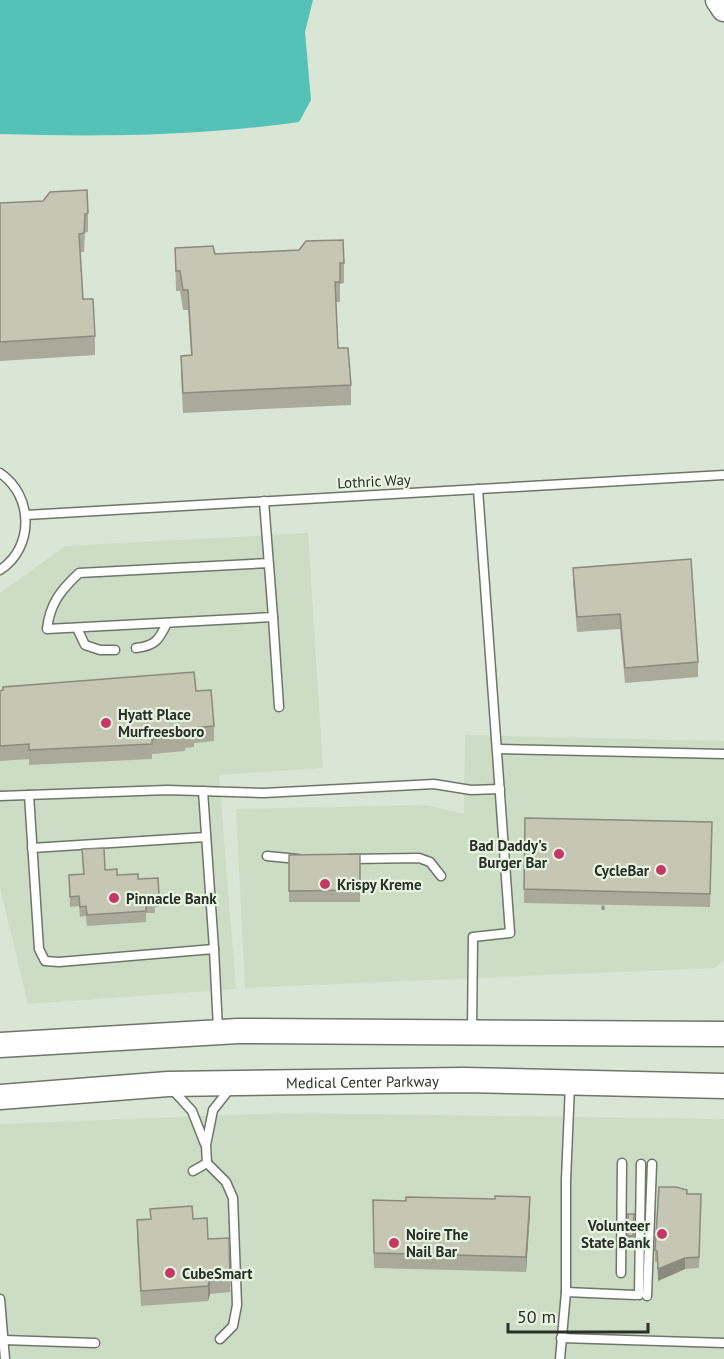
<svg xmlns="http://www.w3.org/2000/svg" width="724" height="1359" viewBox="0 0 724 1359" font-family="'PT Sans',sans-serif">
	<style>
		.built { fill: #ccdcc5 }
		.water { fill: #55c2b8 }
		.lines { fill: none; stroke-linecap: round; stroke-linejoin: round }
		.lane-casing { stroke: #6d7768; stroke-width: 11 }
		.secondary-casing { stroke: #6d7768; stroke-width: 27 }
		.path { stroke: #889184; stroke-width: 3; stroke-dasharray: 4.5 3; stroke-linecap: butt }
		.lane { stroke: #fff; stroke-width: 8 }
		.secondary { stroke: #fff; stroke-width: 24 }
		.wall { fill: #a9aa9a }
		.shaded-wall { fill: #8a8b7d }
		.building { fill: #c5c6b3; stroke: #8a8b7d; stroke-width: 1.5 }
		.poi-dot { fill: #c63864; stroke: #e7f4e2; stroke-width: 2 }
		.labels { text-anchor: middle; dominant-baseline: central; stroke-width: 4.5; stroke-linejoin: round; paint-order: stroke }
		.street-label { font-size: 15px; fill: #2a2f28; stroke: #e7f4e2 }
		.poi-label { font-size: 15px; font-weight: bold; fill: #2a2f28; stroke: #e7f4e2; text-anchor: start }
	</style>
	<rect width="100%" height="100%" fill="#dae6d5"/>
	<g class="built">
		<polygon points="308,533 323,768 219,775 236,989 28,1004 0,888 0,593 65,546"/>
		<polygon points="465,735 724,741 724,960 715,968 245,988 236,809 427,805 464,814"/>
		<polygon points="284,1113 724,1119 724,1359 0,1359 0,1124"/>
	</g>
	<path class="water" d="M0 0H313L305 32 311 100 299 122C199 136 100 137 0 134Z"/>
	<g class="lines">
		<g class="lane-casing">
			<g id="lane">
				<path d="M0 473C33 495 35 547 0 570"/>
				<path d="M264 501 273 617 47 629C50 603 61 590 79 573L269 563"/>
				<polyline points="26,515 724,475"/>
				<polyline points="273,617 279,707"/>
				<polyline points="77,628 85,645 100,650 115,650"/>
				<path d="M136 648C155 646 159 640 167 623"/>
				<polyline points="498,749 724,754"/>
				<polyline points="203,791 214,949"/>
				<polyline points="29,795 39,949 45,961 59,962 214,949 218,1029"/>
				<polyline points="0,796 167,790 264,793 434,784 471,790 500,789"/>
				<polyline points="32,848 206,837"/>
				<polyline points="267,856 298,859"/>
				<polyline points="350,859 419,858 430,862 441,876"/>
				<polyline points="472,1031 473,937 510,933 478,489"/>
				<polyline points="172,1089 192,1111 205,1144"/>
				<polyline points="207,1163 226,1182 233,1198 237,1305 233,1326 220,1339"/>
				<polyline points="193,1171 207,1163 206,1145 213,1110 232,1086"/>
				<polyline points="621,1273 622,1163"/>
				<polyline points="566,1292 566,1180 570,1085"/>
				<polyline points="639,1295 641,1164"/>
				<polyline points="647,1296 652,1164"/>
				<polyline points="0,1299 5,1359"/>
				<polyline points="561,1338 724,1343"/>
				<polyline points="3,1340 95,1343"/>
				<polyline points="560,1359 566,1292 635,1295"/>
			</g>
		</g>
		<g class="secondary-casing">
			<g id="secondary">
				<polyline points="718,0 724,9"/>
				<polyline points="0,1045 238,1031 724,1034"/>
				<path id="s1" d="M0 1097 168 1084 464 1080 724 1086"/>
			</g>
		</g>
		<polyline class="path" points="603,910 603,901"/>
		<use href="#lane" class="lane"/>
		<use href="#secondary" class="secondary"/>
	</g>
	<g class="wall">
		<polygon points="0,203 88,213 88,232 85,233 84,252 80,252 83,299 95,336 95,355 0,361"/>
		<polygon points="175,248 215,254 344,263 344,283 340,284 340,302 336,302 338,348 351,385 351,405 183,413 181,376 181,356 191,355 188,310 183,310 180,291 176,291"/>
		<polygon points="573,568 698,662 698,677 625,683 620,629 577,632 573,582"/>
		<polygon points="0,691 196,691 214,726 214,741 194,743 194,747 185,748 185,751 152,754 152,759 29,765 29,759 0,761"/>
		<polygon points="525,818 712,822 710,907 524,903"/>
		<polygon points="82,849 105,870 117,875 138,879 159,896 159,907 155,907 155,913 146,913 146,922 87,926 86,916 80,917 79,906 70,907 69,875 83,875"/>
		<polygon points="360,854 360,902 289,902 289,855"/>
		<polygon points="687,1194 701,1194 699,1268 685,1269 658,1281 657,1262 655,1262 655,1250"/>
		<polygon points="373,1200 530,1212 526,1272 374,1268"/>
		<polygon points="150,1209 193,1219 208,1239 230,1277 230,1292 210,1294 208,1301 141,1306 137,1235 137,1220 150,1219"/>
		<polygon points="628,1214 634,1214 633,1247 628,1247"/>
	</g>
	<g class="shaded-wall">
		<polygon points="530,1197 530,1212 526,1272 526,1257"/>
		<polygon points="685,1258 685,1269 658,1281 658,1269"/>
		<polygon points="210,1279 210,1294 208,1301 208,1286"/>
	</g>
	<g class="building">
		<polygon points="87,190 88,213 85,214 84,233 79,234 83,299 93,299 95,336 0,342 0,203 43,201 50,192"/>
		<polygon points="343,240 344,263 340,263 340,282 335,282 338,348 348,348 351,385 183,393 181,356 192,355 188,290 183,290 180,271 176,271 175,248 213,246 215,254 299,250 306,241"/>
		<polygon points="691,559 698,662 625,668 620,614 577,617 573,568"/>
		<polygon points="194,672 196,691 211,690 214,726 193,728 194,733 185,733 185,736 152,739 152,744 29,750 29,744 0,746 0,691 3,690 3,687"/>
		<polygon points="525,818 712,822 710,894 524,889"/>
		<polygon points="104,848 105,870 117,869 117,875 138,874 138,879 158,878 159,896 155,897 155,902 146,903 146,911 87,915 86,906 80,907 79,896 70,897 69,875 84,874 82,849"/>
		<polygon points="360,854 360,890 289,891 289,855"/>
		<polygon points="659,1187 676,1187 687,1190 687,1194 701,1194 699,1257 685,1258 658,1269 657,1251 655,1250"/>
		<polygon points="495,1196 530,1197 526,1257 374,1253 373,1200 406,1201 406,1197 495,1199"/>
		<polygon points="192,1206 193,1219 207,1218 208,1239 229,1238 230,1277 210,1279 208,1286 141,1291 137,1220 151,1219 150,1209"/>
		<polygon points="628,1214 634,1214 633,1236 628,1236"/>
	</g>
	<g class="poi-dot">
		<circle cx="106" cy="723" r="6"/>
		<circle cx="559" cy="854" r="6"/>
		<circle cx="661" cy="870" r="6"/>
		<circle cx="325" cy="884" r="6"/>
		<circle cx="114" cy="898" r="6"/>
		<circle cx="662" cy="1234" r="6"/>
		<circle cx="394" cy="1243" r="6"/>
		<circle cx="170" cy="1273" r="6"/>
	</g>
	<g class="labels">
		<g class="street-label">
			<text transform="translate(374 481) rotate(-3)">Lothric Way</text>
			<text stroke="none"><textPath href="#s1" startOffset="363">Medical Center Parkway</textPath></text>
		</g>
		<g class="poi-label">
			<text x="118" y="714">Hyatt Place<tspan x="118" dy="17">Murfreesboro</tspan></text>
			<text x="547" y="845" text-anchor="end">Bad Daddy's<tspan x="547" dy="17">Burger Bar</tspan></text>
			<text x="649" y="870" text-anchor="end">CycleBar</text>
			<text x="337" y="884">Krispy Kreme</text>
			<text x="126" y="898">Pinnacle Bank</text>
			<text x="650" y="1225" text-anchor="end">Volunteer<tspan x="650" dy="17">State Bank</tspan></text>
			<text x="406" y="1234">Noire The<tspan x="406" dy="17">Nail Bar</tspan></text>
			<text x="182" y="1273">CubeSmart</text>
		</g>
	</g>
	<path d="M508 1323v9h140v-9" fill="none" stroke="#2a2f28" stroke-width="3"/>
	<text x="517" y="1323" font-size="18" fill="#2a2f28" stroke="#e7f4e2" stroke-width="4.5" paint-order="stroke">50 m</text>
</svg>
